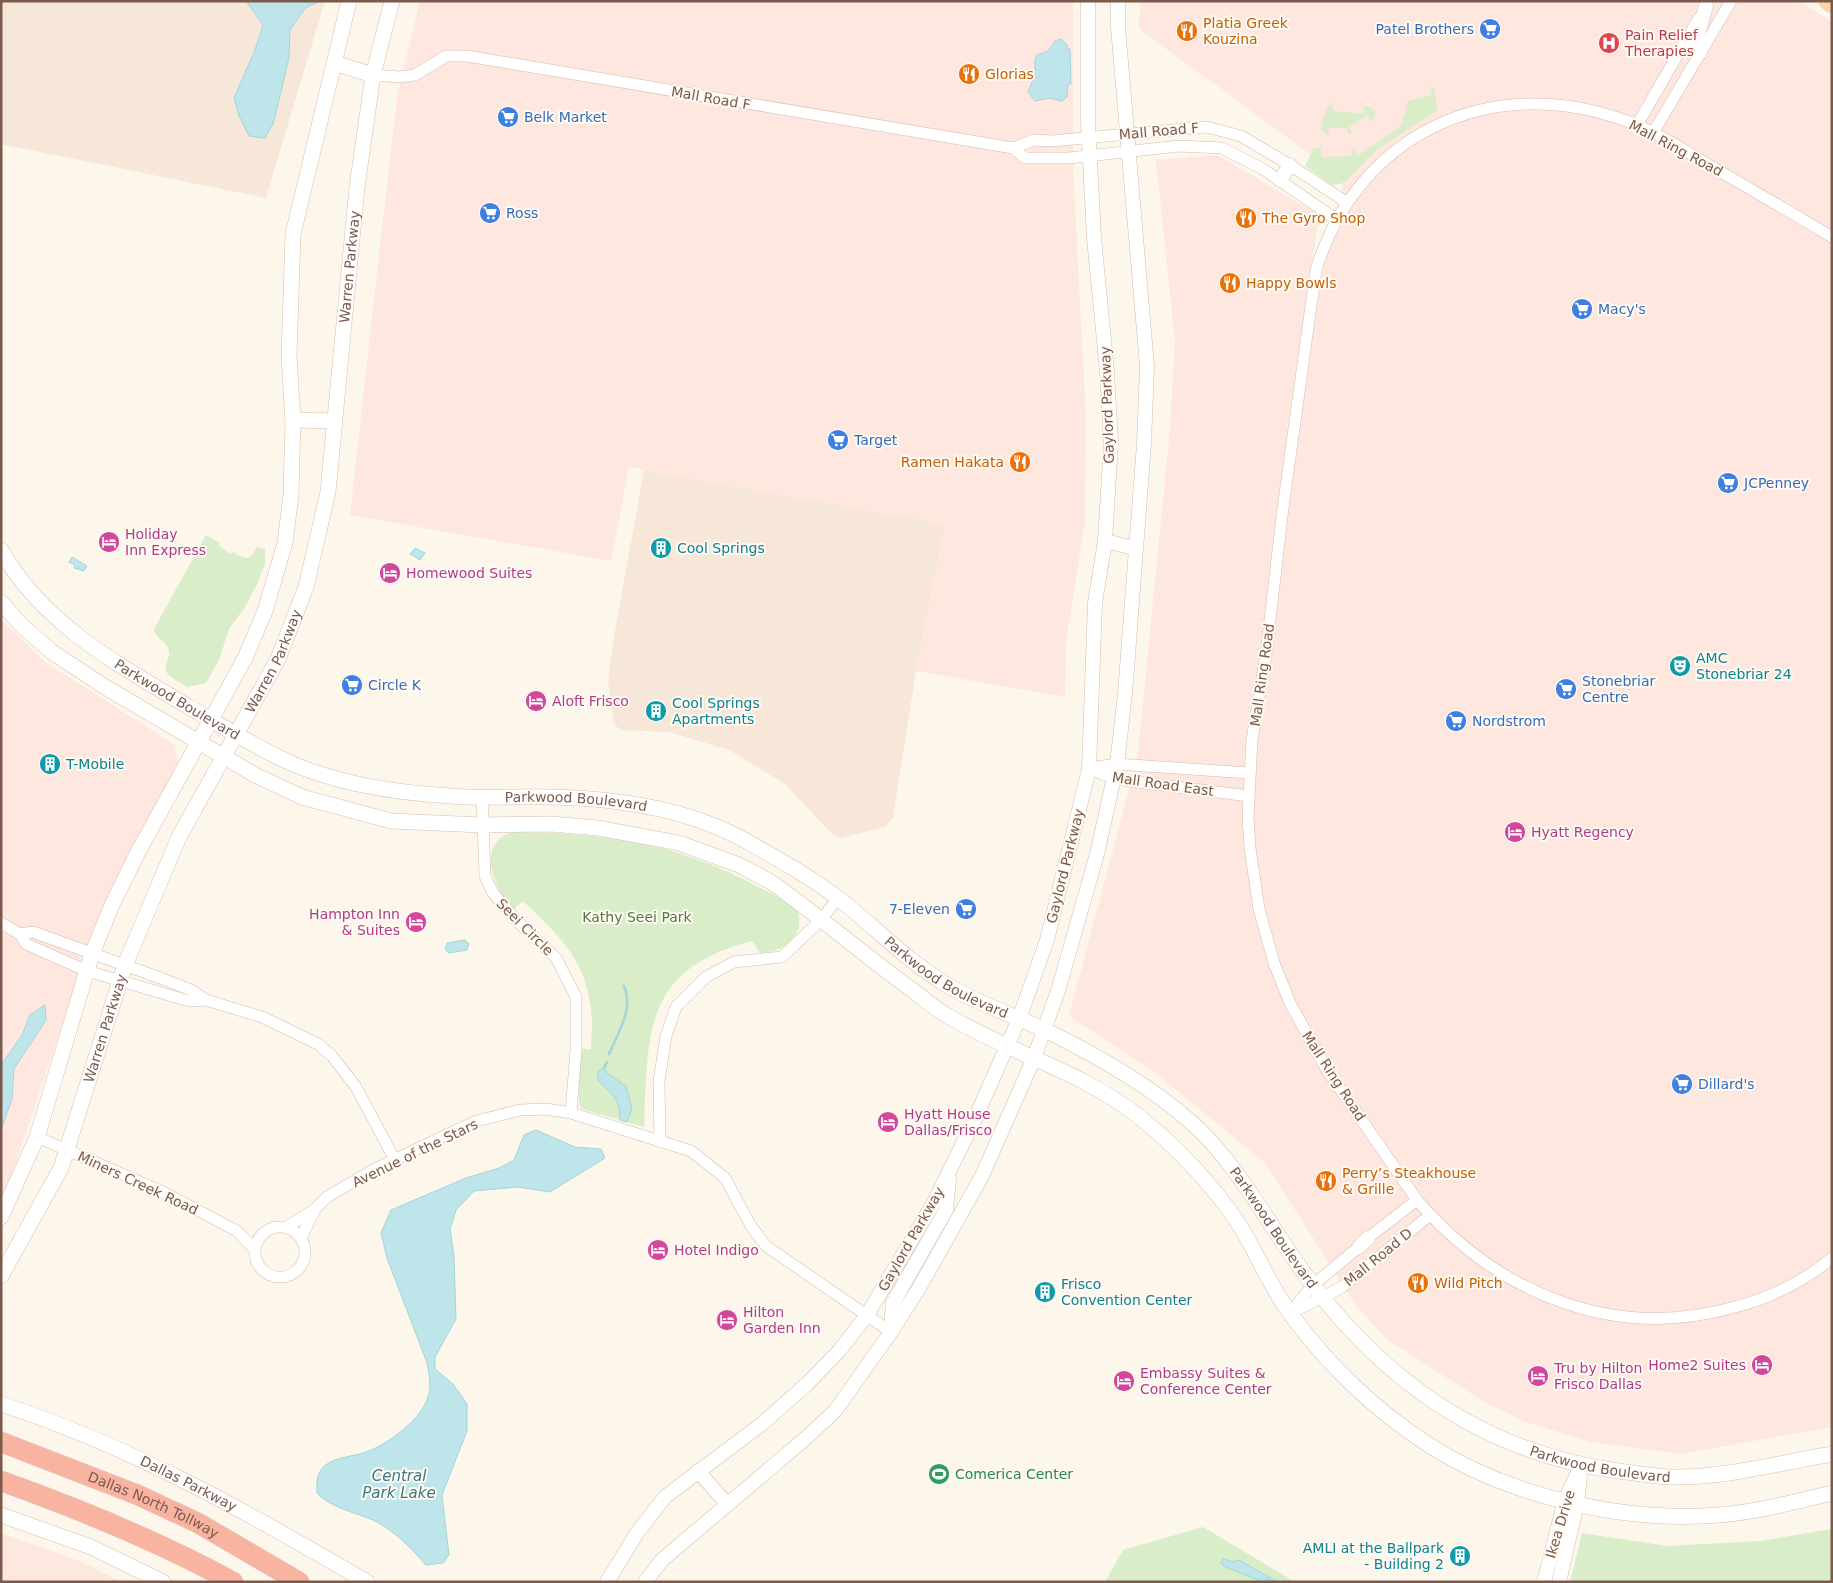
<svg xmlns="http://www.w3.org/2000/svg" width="1833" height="1583" viewBox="0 0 1833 1583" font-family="'DejaVu Sans',sans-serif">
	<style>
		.residential { fill: #f6e7d9 }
		.commercial { fill: #fee7df }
		.green { fill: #d8edc8 }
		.water { fill: #bee5e9; stroke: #a3d5db }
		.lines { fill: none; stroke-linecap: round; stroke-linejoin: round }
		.stream { stroke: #a3d5db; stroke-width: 2.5 }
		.minor-casing { stroke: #d2bcaf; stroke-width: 12 }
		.tertiary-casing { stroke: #d2bcaf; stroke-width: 15 }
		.secondary-casing { stroke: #d7bfaf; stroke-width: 16 }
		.primary-casing { stroke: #ddd4d0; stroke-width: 19 }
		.motorway-casing { stroke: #ddd4d0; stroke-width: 21 }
		.minor { stroke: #fff; stroke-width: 11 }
		.tertiary { stroke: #fff; stroke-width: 14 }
		.secondary { stroke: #fff; stroke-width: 15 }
		.primary { stroke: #fdd7a3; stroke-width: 18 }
		.motorway { stroke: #f9b4a1; stroke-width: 20 }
		.labels { text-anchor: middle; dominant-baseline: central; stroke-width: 4; stroke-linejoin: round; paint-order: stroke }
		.food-label { font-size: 14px; fill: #c56008; stroke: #fffaf3; text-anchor: start }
		.shop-label { font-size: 14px; fill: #366cbe; stroke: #fffaf3; text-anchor: start }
		.health-label { font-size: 14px; fill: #be3a42; stroke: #fffaf3; text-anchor: start }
		.street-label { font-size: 14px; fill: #7b5a4c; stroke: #fffaf3 }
		.hotel-label { font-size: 14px; fill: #b23c85; stroke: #fffaf3; text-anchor: start }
		.culture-label { font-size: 14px; fill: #0d838f; stroke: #fffaf3; text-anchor: start }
		.park-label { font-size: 14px; fill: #547a40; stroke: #fffaf3 }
		.leisure-label { font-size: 14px; fill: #27864d; stroke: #fffaf3; text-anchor: start }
		.water-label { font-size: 15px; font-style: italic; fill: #3e7880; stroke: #fffaf3 }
	</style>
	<rect width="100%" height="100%" fill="#fdf6eb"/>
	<g class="residential">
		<polygon points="1,1 325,1 266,198 1,144"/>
		<polygon points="644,470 945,524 916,671 893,817 885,827 841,838 833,835 785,784 729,750 669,732 622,730 614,725 608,682 613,642"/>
	</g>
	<g class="commercial">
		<polygon points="420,1 1073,1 1073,167 1086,419 1085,521 1066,643 1065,697 916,671 945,524 629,467 611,561 350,515 397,96"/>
		<polygon points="1140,1 1799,1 1832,22 1832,1427 1680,1454 1591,1442 1526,1422 1481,1400 1387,1339 1357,1307 1265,1163 1153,1071 1069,1016 1138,755 1170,428 1175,341 1156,160 1217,155 1319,215 1287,431 1344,179 1139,29"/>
		<polygon points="1,620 45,662 175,745 178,766 116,879 94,930 7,1189 1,1199"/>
		<polygon points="1,1533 82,1562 121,1582 1,1582"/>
	</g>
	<g class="green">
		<polygon points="1430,87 1435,89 1437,111 1379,148 1344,183 1332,185 1305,166 1314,148 1321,148 1321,157 1351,156 1352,149 1359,155 1401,126 1408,101 1432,95"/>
		<polygon points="1332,103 1333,111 1363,114 1364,106 1370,107 1375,111 1375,117 1372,121 1367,115 1349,127 1352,133 1351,134 1348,134 1347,128 1329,128 1328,135 1323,132 1321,127 1327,107"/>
		<path d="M206 535 220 543 219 546 231 554 234 551 236 555 247 558 252 555 257 547 265 549V564L256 586 245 607 229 629 219 660 206 683 187 687C181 683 172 679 167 673 162 667 171 658 169 651 167 641 155 638 154 629Z"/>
		<path d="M512 832C605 833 674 842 757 886 771 894 789 900 798 913 805 937 782 953 760 953L752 941C643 969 648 1032 644 1127L582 1109 579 1104V1048L591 1050C591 1041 592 1032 592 1023 590 963 563 940 523 901L513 910C495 890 474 844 512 832Z"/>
		<polygon points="1203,1527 1295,1582 1105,1582 1123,1550"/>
		<polygon points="1832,1529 1832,1582 1570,1582 1582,1533 1667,1546 1760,1541"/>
	</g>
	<g class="water">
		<polygon points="246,1 320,1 305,8 290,30 289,58 273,124 265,138 249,136 239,116 234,98 255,50 263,25"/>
		<polygon points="1061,39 1067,45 1067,49 1070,49 1071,84 1068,84 1067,97 1062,101 1050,98 1035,101 1028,92 1035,75 1035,59 1037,55 1048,51 1055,41"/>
		<polygon points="415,548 425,553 420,560 410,554"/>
		<polygon points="72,557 87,566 84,571 74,568 75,565 69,562"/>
		<polygon points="465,940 469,944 467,950 449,953 445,949 447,943"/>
		<polygon points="45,1005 46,1020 14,1069 12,1099 1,1130 1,1065 22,1035 30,1015"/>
		<path d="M604 1068 607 1073 626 1086 632 1108 627 1122 620 1120C620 1096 612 1096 598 1080V1071Z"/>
		<path d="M536 1130 575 1147 601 1149 605 1158 550 1192 518 1187 474 1191 456 1210 450 1229 454 1256 456 1319 435 1357V1369L453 1384 467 1404V1431L442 1495 449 1555 443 1563 426 1565C411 1548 394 1530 373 1520 354 1512 331 1508 317 1493 317 1485 316 1477 321 1470 329 1457 353 1457 366 1452 387 1445 422 1419 428 1397 432 1386 429 1375 427 1363L387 1258 381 1233 391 1210 466 1178 499 1168 514 1160 524 1135Z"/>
		<polygon points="1223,1559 1233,1562 1239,1560 1278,1582 1265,1579 1267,1582 1263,1582 1223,1566 1221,1563"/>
	</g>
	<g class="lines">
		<g class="stream">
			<path d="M609 1054C618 1033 634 1009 624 986"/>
			<polyline points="604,1068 607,1062"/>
		</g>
		<g class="minor-casing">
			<g id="minor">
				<polyline points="373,75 399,77 415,75 446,56 467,56 1013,148 1034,140 1051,141 1207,127 1241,136 1290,165 1346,202"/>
				<polyline points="1637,125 1699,18"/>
				<polyline points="1653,133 1731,1"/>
				<polyline points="1013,148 1025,158 1069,158 1179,146 1222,148 1263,169 1336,219"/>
				<path d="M1832 237C1790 212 1749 188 1707 164 1681 148 1653 130 1624 120 1491 72 1357 134 1316 270L1283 508 1266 654 1252 740 1248 817 1250 848 1259 909 1274 963 1290 1003 1327 1070 1417 1200C1496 1292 1611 1341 1731 1308 1768 1299 1803 1282 1832 1258"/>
				<polyline points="1091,768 1117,764 1249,773"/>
				<polyline points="1089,769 1114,779 1249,796"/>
				<polyline points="482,797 485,876 493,893 517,921 556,958 576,997 576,1050 571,1113"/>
				<polyline points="1,923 20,934 26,944 87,971 189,1001 206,1000"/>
				<polyline points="20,934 33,932 163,979 191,990 206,1000 262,1017 318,1044 332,1056 356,1087 395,1160"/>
				<polyline points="37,1137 163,1192 237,1231 254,1249"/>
				<polyline points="660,1142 659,1081 666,1036 676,1007 706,977 734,962 782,957 821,920 838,898"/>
				<circle cx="280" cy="1252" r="25"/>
				<polyline points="287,1227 315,1209 327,1197 373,1170 457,1130 477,1121 520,1110 546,1109 571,1113 691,1151 725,1178 751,1226 766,1246 891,1332"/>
				<polyline points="301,1238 314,1211"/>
				<polyline points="1368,1238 1417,1200"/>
				<polyline points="1293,1309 1313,1285 1359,1247"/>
				<polyline points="1289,1314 1342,1287 1430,1215"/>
			</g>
		</g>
		<g class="tertiary-casing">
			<g id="tertiary">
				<polyline points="1700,53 1695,44 1706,6"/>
				<polyline points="1280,180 1290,165"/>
				<polyline points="1105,541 1134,548"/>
				<polyline points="1359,1247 1368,1238"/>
				<polyline points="891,1328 893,1303 946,1210 949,1179"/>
				<polyline points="698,1471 727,1504"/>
				<polyline points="607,1582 637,1533 665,1497 763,1423 807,1384 839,1351 867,1315 933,1204 975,1119 1019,1019 1047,940 1089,769 1095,603 1105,541 1111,443 1107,371 1094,238 1088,122 1088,1"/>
				<polyline points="645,1582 662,1560 806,1438 835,1411 891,1332 919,1288 982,1176 1034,1058 1058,991 1097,854 1117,764 1125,694 1144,444 1147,366 1118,27 1118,1"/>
				<polyline points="1544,1582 1565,1500 1581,1466"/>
				<polyline points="1559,1582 1577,1503 1580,1477"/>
			</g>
		</g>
		<g class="secondary-casing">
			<g id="secondary">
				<polyline points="334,63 373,75"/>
				<polyline points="293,420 335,421"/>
				<path id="s1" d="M1 550C42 624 119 665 189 707 223 727 257 748 293 764 342 785 398 793 451 796 483 799 516 796 548 797 615 798 687 808 746 841 778 859 809 876 838 898 875 927 907 961 947 985 979 1004 1013 1015 1045 1030 1096 1055 1148 1084 1191 1122 1240 1166 1268 1225 1307 1277 1385 1383 1487 1453 1618 1471 1636 1473 1654 1477 1672 1477 1725 1478 1779 1463 1832 1454"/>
				<path d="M1 602 21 625 52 652 105 687 255 775 302 797 391 821 482 825 551 824 598 828 679 843 739 865 771 882C819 916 864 955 911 989 923 998 935 1009 948 1016 1010 1053 1081 1071 1138 1116 1174 1144 1215 1187 1240 1226 1258 1255 1271 1289 1292 1316 1329 1366 1377 1412 1429 1445 1505 1494 1613 1520 1703 1516 1746 1515 1790 1503 1832 1493"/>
				<polyline points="1,1217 37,1137 92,954 112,905 138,852 245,658 265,611 285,543 291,495 293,420 289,357 293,234 349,1"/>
				<path id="s2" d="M1 1276 61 1168 125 965 179 837 278 659 306 587 328 492 357 187 373 75 392 1"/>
				<path id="s3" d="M1 1404C135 1448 247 1512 367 1582"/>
				<polyline points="1,1515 91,1547 163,1582"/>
			</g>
		</g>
		<g class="primary-casing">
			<polyline id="primary" points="1828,1 1832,4"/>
		</g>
		<g class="motorway-casing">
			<g id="motorway">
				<path id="s4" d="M1 1442 138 1495 198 1523 299 1582"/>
				<path d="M1 1481C82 1510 158 1541 233 1582"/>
			</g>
		</g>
		<use href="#minor" class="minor"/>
		<use href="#tertiary" class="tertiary"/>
		<use href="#secondary" class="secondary"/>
		<use href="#primary" class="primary"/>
		<use href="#motorway" class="motorway"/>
	</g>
	<defs>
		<g id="supermarket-disc" transform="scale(1.125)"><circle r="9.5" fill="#3f7fe0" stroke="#fffaf3"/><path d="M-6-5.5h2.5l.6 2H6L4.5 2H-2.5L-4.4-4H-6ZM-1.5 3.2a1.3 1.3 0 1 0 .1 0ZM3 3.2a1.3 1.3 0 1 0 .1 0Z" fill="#fff"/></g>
		<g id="restaurant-disc" transform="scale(1.125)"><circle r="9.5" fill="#e8710a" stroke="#fffaf3"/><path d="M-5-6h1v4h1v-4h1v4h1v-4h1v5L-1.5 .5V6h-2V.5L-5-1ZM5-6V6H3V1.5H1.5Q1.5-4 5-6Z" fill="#fff"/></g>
		<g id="hospital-disc" transform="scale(1.125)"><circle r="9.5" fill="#e0444e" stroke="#fffaf3"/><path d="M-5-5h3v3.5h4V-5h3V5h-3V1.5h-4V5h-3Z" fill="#fff"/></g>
		<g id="hotel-disc" transform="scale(1.125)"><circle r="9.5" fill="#d1479c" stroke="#fffaf3"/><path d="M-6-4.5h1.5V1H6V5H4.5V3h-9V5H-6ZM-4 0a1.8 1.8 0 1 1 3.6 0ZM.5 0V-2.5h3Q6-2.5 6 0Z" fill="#fff"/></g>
		<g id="building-disc" transform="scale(1.125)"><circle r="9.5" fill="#0f9aa8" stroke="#fffaf3"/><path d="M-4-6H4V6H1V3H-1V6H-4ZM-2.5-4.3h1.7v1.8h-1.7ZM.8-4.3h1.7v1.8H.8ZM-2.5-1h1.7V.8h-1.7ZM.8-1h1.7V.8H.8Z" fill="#fff"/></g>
		<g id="theatre-disc" transform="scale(1.125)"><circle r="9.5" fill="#0f9aa8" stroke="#fffaf3"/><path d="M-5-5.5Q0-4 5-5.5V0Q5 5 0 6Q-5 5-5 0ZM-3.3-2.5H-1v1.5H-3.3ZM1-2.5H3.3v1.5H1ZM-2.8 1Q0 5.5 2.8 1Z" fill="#fff"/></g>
		<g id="stadium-disc" transform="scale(1.125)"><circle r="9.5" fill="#2e9e5b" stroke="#fffaf3"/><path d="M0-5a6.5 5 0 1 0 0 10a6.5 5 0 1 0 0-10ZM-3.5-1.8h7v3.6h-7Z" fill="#fff"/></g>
	</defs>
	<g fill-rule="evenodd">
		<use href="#supermarket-disc" x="1490" y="29"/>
		<use href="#restaurant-disc" x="1187" y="31"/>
		<use href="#hospital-disc" x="1609" y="43"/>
		<use href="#restaurant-disc" x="969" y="74"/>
		<use href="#supermarket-disc" x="508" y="117"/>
		<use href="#supermarket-disc" x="490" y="213"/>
		<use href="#restaurant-disc" x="1246" y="218"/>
		<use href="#restaurant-disc" x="1230" y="283"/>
		<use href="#supermarket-disc" x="1582" y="309"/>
		<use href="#supermarket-disc" x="838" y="440"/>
		<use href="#restaurant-disc" x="1020" y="462"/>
		<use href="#supermarket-disc" x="1728" y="483"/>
		<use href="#hotel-disc" x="109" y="542"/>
		<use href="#building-disc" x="661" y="548"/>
		<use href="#hotel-disc" x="390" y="573"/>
		<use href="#theatre-disc" x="1680" y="666"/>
		<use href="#supermarket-disc" x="352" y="685"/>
		<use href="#supermarket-disc" x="1566" y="689"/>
		<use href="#hotel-disc" x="536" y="701"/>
		<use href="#building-disc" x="656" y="711"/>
		<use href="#supermarket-disc" x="1456" y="721"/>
		<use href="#building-disc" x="50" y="764"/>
		<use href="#hotel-disc" x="1515" y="832"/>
		<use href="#supermarket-disc" x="966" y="909"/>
		<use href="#hotel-disc" x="416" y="922"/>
		<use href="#supermarket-disc" x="1682" y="1084"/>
		<use href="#hotel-disc" x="888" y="1122"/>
		<use href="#restaurant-disc" x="1326" y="1181"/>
		<use href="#hotel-disc" x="658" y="1250"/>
		<use href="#restaurant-disc" x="1418" y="1283"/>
		<use href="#building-disc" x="1045" y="1292"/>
		<use href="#hotel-disc" x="727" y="1320"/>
		<use href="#hotel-disc" x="1762" y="1365"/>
		<use href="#hotel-disc" x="1538" y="1376"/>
		<use href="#hotel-disc" x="1124" y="1381"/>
		<use href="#stadium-disc" x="939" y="1474"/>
		<use href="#building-disc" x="1460" y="1556"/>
	</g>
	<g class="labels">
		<g class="food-label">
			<text x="1203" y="23">Platia Greek<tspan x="1203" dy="16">Kouzina</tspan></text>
			<text x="985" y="74">Glorias</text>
			<text x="1262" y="218">The Gyro Shop</text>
			<text x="1246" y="283">Happy Bowls</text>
			<text x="1004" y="462" text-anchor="end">Ramen Hakata</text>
			<text x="1342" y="1173">Perry’s Steakhouse<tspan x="1342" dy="16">&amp; Grille</tspan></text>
			<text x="1434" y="1283">Wild Pitch</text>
		</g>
		<g class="shop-label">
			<text x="1474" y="29" text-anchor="end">Patel Brothers</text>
			<text x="524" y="117">Belk Market</text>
			<text x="506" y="213">Ross</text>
			<text x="1598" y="309">Macy's</text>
			<text x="854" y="440">Target</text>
			<text x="1744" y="483">JCPenney</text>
			<text x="1582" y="681">Stonebriar<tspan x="1582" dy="16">Centre</tspan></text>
			<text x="368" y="685">Circle K</text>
			<text x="1472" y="721">Nordstrom</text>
			<text x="950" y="909" text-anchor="end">7-Eleven</text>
			<text x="1698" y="1084">Dillard's</text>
		</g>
		<g class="health-label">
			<text x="1625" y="35">Pain Relief<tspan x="1625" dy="16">Therapies</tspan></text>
		</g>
		<g class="street-label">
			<text transform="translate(711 98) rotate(10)">Mall Road F</text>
			<text transform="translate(1159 131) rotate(-5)">Mall Road F</text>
			<text transform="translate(1676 148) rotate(28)">Mall Ring Road</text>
			<text stroke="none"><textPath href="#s2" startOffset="1080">Warren Parkway</textPath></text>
			<text transform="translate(1107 405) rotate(-92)">Gaylord Parkway</text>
			<text stroke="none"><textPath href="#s2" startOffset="675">Warren Parkway</textPath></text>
			<text transform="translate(1262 675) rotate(-82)">Mall Ring Road</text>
			<text stroke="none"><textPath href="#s1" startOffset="234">Parkwood Boulevard</textPath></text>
			<text transform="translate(1163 784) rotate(8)">Mall Road East</text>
			<text stroke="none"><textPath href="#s1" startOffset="654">Parkwood Boulevard</textPath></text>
			<text transform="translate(1065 866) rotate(-76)">Gaylord Parkway</text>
			<text transform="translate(525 927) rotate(45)">Seei Circle</text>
			<text stroke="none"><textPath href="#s1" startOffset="1074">Parkwood Boulevard</textPath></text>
			<text stroke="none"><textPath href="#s2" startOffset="270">Warren Parkway</textPath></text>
			<text transform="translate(1334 1076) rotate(57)">Mall Ring Road</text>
			<text transform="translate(415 1153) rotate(-26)">Avenue of the Stars</text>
			<text transform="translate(138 1183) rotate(25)">Miners Creek Road</text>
			<text stroke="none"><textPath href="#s1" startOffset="1494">Parkwood Boulevard</textPath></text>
			<text transform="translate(911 1239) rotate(-60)">Gaylord Parkway</text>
			<text transform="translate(1378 1257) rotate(-39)">Mall Road D</text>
			<text stroke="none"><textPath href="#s1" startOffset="1912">Parkwood Boulevard</textPath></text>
			<text stroke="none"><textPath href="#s3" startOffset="204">Dallas Parkway</textPath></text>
			<text stroke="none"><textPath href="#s4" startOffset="165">Dallas North Tollway</textPath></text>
			<text transform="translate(1560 1524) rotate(-73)">Ikea Drive</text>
		</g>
		<g class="hotel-label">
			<text x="125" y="534">Holiday<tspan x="125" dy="16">Inn Express</tspan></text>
			<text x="406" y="573">Homewood Suites</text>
			<text x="552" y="701">Aloft Frisco</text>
			<text x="1531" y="832">Hyatt Regency</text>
			<text x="400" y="914" text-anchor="end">Hampton Inn<tspan x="400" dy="16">&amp; Suites</tspan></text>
			<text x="904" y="1114">Hyatt House<tspan x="904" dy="16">Dallas/Frisco</tspan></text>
			<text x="674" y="1250">Hotel Indigo</text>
			<text x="743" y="1312">Hilton<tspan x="743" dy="16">Garden Inn</tspan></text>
			<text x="1746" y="1365" text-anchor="end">Home2 Suites</text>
			<text x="1554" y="1368">Tru by Hilton<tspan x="1554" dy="16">Frisco Dallas</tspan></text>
			<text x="1140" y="1373">Embassy Suites &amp;<tspan x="1140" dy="16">Conference Center</tspan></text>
		</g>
		<g class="culture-label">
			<text x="677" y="548">Cool Springs</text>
			<text x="1696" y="658">AMC<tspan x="1696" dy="16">Stonebriar 24</tspan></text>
			<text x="672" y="703">Cool Springs<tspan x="672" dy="16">Apartments</tspan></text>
			<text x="66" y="764">T-Mobile</text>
			<text x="1061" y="1284">Frisco<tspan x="1061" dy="16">Convention Center</tspan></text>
			<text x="1444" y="1548" text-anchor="end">AMLI at the Ballpark<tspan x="1444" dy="16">- Building 2</tspan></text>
		</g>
		<g class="park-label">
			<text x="637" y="917">Kathy Seei Park</text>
		</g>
		<g class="leisure-label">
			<text x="955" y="1474">Comerica Center</text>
		</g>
		<g class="water-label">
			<text x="399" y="1476">Central<tspan x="399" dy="17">Park Lake</tspan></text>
		</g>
	</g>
	<rect width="1833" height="1583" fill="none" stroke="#7b5a4c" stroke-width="5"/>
</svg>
